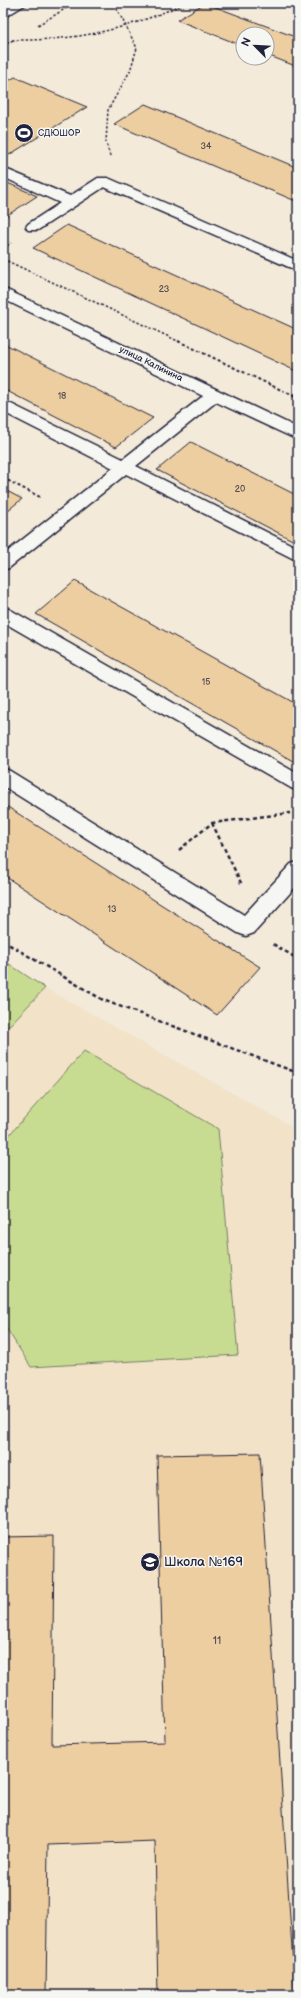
<svg xmlns="http://www.w3.org/2000/svg" width="301" height="1998" viewBox="0 0 301 1998" font-family="'Balsamiq Sans',sans-serif">
	<style>
		.built { fill: #f1e2c8 }
		.green { fill: #c8dc91; stroke: #757f66 }
		.building { fill: #edcea0; stroke: #22223b }
		.lines { fill: none; stroke-linecap: round; stroke-linejoin: round }
		.minor-casing { stroke: #22223b; stroke-width: 3 }
		.path-far2 { stroke: #22223b; stroke-width: 1.5; stroke-dasharray: 2.5 2; stroke-linecap: butt }
		.path-far1 { stroke: #22223b; stroke-width: 2; stroke-dasharray: 3 2.5; stroke-linecap: butt }
		.path { stroke: #22223b; stroke-width: 2.5; stroke-dasharray: 4 3; stroke-linecap: butt }
		.minor { fill: #f6f6f2; fill-rule: evenodd }
		.labels { text-anchor: middle; dominant-baseline: central; stroke-width: 3; stroke-linejoin: round; paint-order: stroke }
		.far-poi-label { font-size: 9px; fill: #22223b; stroke: #f6f6f2; text-anchor: start }
		.number-label { font-size: 9px; fill: #554d54 }
		.far-street-label { font-size: 9px; fill: #22223b; stroke: #f6f6f2 }
		.near-number-label { font-size: 11px; fill: #554d54 }
		.near-poi-label { font-size: 13px; fill: #22223b; stroke: #f6f6f2; text-anchor: start }
	</style>
	<rect width="100%" height="100%" fill="#f3ead9"/>
	<filter id="ink" filterUnits="userSpaceOnUse"><feTurbulence type="fractalNoise" baseFrequency=".025" numOctaves="2"/><feDisplacementMap in="SourceGraphic" scale="8" xChannelSelector="R" yChannelSelector="G"/><feConvolveMatrix kernelMatrix="1 2 1 2 8 2 1 2 1" color-interpolation-filters="sRGB"/></filter>
	<g filter="url(#ink)">
		<polygon class="built" points="3,960 45,988 298,1130 298,1995 3,1995"/>
		<g class="green">
			<polygon points="3,960 45,988 3,1032"/>
			<polygon points="84,1051 218,1129 238,1355 31,1367 3,1323 3,1142"/>
		</g>
		<g class="building">
			<polygon points="205,3 298,38 298,67 267,55 267,34 243,34 243,46 177,20"/>
			<polygon points="15,77 87,107 4,158 3,84"/>
			<polygon points="145,104 298,168 298,202 114,124"/>
			<polygon points="3,181 37,196 3,218"/>
			<polygon points="67,225 298,330 298,372 33,248"/>
			<polygon points="3,343 153,418 116,447 3,389"/>
			<polygon points="191,442 298,496 298,543 157,470"/>
			<polygon points="3,489 22,499 3,514"/>
			<polygon points="75,581 298,705 298,764 36,614"/>
			<polygon points="3,804 124,881 260,967 217,1015 3,875"/>
			<polygon points="260,1453 295,1995 158,1995 155,1841 48,1845 46,1995 3,1995 3,1537 54,1536 52,1745 165,1742 157,1455"/>
		</g>
		<g class="lines">
			<g class="minor-casing">
				<g id="minor">
					<polygon points="13,3 28,3 3,18 3,9"/>
					<polygon points="3,168 70,196 98,178 108,178 298,261 298,271 104,187 38,230 28,230 26,227 28,224 60,203 3,177"/>
					<polygon points="3,288 298,428 298,440 216,402 136,466 298,548 298,561 126,474 9,568 3,570 3,555 113,468 3,412 3,400 123,459 203,396 3,299"/>
					<polygon points="3,608 9,609 298,774 298,791 291,788 3,622"/>
					<polygon points="3,768 10,771 244,915 291,864 298,862 298,884 254,933 246,936 238,933 3,786"/>
				</g>
			</g>
			<g class="path-far2">
				<polyline points="38,25 75,3"/>
				<path d="M12 40C76 41 127 30 185 3"/>
				<polyline points="3,46 13,40"/>
				<polyline points="110,156 106,142 108,110 130,71 137,48 114,3"/>
				<polyline points="3,248 11,243"/>
				<polyline points="3,259 180,342"/>
			</g>
			<g class="path-far1">
				<polyline points="178,341 298,398"/>
				<polyline points="3,478 40,497"/>
			</g>
			<g class="path">
				<polyline points="212,823 242,885"/>
				<polyline points="179,850 212,823 290,813"/>
				<polyline points="3,941 103,1000 298,1073"/>
				<polyline points="273,944 298,959"/>
			</g>
			<use href="#minor" class="minor"/>
		</g>
	</g>
	<defs>
		<g id="stadium-disc" transform="scale(1)"><circle r="9.5" fill="#22223b" stroke="#f6f6f2"/><path d="M0-5a6.5 5 0 1 0 0 10a6.5 5 0 1 0 0-10ZM-3.5-1.8h7v3.6h-7Z" fill="#fff"/></g>
		<g id="school-disc" transform="scale(1)"><circle r="9.5" fill="#22223b" stroke="#f6f6f2"/><path d="M0-5L7-2L0 1L-7-2ZM-4 1L0 2.5L4 1V4Q0 6-4 4Z" fill="#fff"/></g>
	</defs>
	<g fill-rule="evenodd">
		<use href="#stadium-disc" x="24" y="133"/>
		<use href="#school-disc" x="150" y="1562"/>
	</g>
	<g class="labels">
		<g class="far-poi-label">
			<text x="38" y="133">СДЮШОР</text>
		</g>
		<g class="number-label">
			<text x="206" y="146">34</text>
			<text x="164" y="289">23</text>
			<text x="62" y="396">18</text>
			<text x="240" y="489">20</text>
			<text x="206" y="682">15</text>
			<text x="112" y="909">13</text>
		</g>
		<g class="far-street-label">
			<text transform="translate(151 364) rotate(26)">улица Калинина</text>
		</g>
		<g class="near-number-label">
			<text x="217" y="1640">11</text>
		</g>
		<g class="near-poi-label">
			<text x="164" y="1562">Школа №169</text>
		</g>
	</g>
	<rect width="301" height="1998" fill="none" stroke="#f6f6f2" stroke-width="16"/>
	<rect x="8" y="8" width="285" height="1982" fill="none" stroke="#22223b" stroke-width="1.5" filter="url(#ink)"/>
	<g transform="translate(255 46) rotate(294)"><circle r="19" fill="#f6f6f2" stroke="#a1a1a9"/>
	<path d="M0-3L7 15L0 10L-7 15Z" fill="#22223b"/>
	<text y="-6" font-size="11" font-weight="bold" text-anchor="middle" fill="#22223b">N</text>
	</g>
</svg>
